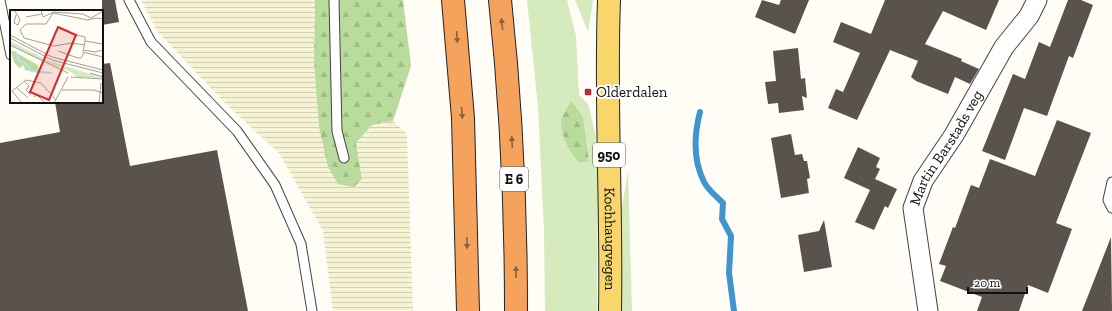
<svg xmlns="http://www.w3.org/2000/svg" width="1112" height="311" viewBox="0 0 1112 311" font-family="'Zilla Slab',serif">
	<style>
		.farmland { fill: url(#farmland-rules) }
		.grass { fill: #d5ebbd }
		.forest { fill: url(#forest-firs) }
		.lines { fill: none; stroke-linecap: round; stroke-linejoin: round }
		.stream { stroke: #3f96cf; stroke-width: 6 }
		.building { fill: #5a524d }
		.lane-casing { stroke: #444; stroke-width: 11 }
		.street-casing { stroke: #444; stroke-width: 21 }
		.primary-casing { stroke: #222; stroke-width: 24 }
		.highway-casing { stroke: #222; stroke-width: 24 }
		.lane { stroke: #fff; stroke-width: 9 }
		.street { stroke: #fff; stroke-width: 19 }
		.primary { stroke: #f9d66b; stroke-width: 22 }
		.highway { stroke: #f5a25d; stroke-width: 22 }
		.oneway { fill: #8e613b }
		.poi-dot { fill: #c4262e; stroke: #fff; stroke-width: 1.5 }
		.labels { text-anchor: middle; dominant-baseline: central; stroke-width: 4; stroke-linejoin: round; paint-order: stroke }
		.shield { fill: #fff; stroke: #585858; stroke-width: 1 }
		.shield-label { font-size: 14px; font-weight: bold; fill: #111 }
		.poi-label { font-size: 15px; fill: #111; stroke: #fff; text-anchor: start }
		.street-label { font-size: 15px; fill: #111; stroke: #fff }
		.inset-river { fill: none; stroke: #b9e0f7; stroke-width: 2 }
		.inset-road { fill: none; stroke: #a09f9a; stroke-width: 1 }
		.view { fill: #d62828; fill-opacity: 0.15; stroke: #d62828; stroke-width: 2 }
		.inset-edge { fill: none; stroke: #111; stroke-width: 2 }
	</style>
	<defs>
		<pattern id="farmland-rules" width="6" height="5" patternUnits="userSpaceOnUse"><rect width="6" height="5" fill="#f6f3d4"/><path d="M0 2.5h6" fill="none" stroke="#d2cfb5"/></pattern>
		<pattern id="forest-firs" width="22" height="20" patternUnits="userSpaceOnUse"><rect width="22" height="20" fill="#b9dc9c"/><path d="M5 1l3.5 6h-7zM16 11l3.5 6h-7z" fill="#9ebc85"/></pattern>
	</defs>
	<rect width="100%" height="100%" fill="#fffdf5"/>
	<polygon class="farmland" points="141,0 315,0 314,62 319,127 362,179 356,143 372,125 393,121 407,134 413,311 333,311 323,231 279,153 227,105 157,31"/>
	<g class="grass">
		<polygon points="527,0 567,0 576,36 579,95 588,104 595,132 598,179 597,311 545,311 544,230 538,107"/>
		<polygon points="575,0 593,0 588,32"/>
		<polygon points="628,170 632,311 622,311 621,213"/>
	</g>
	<g class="forest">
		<polygon points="315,0 403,0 411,66 393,121 372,125 356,143 362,179 354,187 338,184 328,167 319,127 314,62"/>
		<path d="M571 101 583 117 589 162H579C570 153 558 132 562 118 564 112 568 106 571 101Z"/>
	</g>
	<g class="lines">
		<path class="stream" d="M700 112C694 135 693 160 704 182 708 190 717 197 723 203L722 219 731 236 729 273 734 311"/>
	</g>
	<g class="building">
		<polygon points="102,0 115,0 119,22 102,25"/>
		<polygon points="762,0 779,5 781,0 809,0 795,34 755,17"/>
		<polygon points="885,0 999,0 986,30 943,11 925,44 962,59 961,61 979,69 970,84 955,77 948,94 916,81 911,77 918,61 890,50 857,120 828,108 836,89 843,92 860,53 833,42 841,22 871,34"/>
		<polygon points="1068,0 1081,0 1093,5 1073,58 1069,56 1047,116 1024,108 1005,160 982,151 1013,74 1025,79 1039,42 1050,47"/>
		<polygon points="798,48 801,79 805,78 807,98 802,96 804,110 779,113 778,103 768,104 765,82 776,81 773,51"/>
		<polygon points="110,63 130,166 217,150 248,311 0,311 0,143 60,132 55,102 102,102 102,64"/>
		<polygon points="1057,120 1091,133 1056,223 1072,229 1048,293 1028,285 1019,311 977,311 982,297 940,281 946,266 939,264 953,227 955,228 971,185 979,188 990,159 1035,176"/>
		<polygon points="791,134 795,155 802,154 804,161 807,161 810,178 807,179 809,193 781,198 771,138"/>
		<polygon points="858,147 880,158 876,167 880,169 875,179 897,189 888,208 885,206 874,230 855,222 870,190 844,178"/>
		<polygon points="824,220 832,267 804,272 798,235 819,231"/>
		<polygon points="1111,237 1112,311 1082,311 1093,283"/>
	</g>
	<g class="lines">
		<g class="lane-casing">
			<g id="lane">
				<polyline points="0,0 11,55"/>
				<polyline points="129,0 151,42 237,131 275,185 301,244 312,311"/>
				<polyline points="334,0 337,131 344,158"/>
				<polyline points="1112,182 1108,200 1112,208"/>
			</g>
		</g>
		<g class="street-casing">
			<g id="street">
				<path id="s1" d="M928 311 913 208 923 181 954 135 1004 47 1029 16 1037 0"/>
			</g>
		</g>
		<g class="primary-casing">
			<g id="primary">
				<path id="s2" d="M609 0C605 104 612 207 610 311"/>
			</g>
		</g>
		<g class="highway-casing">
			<g id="highway">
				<polyline points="453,0 463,118 468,311"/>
				<path d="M500 0C511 103 516 207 516 311"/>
			</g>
		</g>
		<use href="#lane" class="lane"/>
		<use href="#street" class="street"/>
		<use href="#primary" class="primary"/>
		<use href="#highway" class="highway"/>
	</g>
	<defs><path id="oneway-solid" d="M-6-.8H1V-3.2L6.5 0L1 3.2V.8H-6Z"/></defs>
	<g class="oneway">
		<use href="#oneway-solid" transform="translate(502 24) rotate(-96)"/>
		<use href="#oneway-solid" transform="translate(457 37) rotate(86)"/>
		<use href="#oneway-solid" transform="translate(462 113) rotate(86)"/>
		<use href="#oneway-solid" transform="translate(512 142) rotate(-93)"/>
		<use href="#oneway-solid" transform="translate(467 243) rotate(89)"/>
		<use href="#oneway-solid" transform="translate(516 272) rotate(-91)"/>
	</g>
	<rect class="poi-dot" x="584" y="88" width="8" height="8" rx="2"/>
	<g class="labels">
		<g class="shield">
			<rect x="593" y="143" width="32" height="24" rx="3"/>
			<rect x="500" y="167" width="28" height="24" rx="3"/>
		</g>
		<g class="shield-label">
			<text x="609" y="155">950</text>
			<text x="514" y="179">E 6</text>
		</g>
		<g class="poi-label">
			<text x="596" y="92">Olderdalen</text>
		</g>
		<g class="street-label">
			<text stroke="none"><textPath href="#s1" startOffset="173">Martin Barstads veg</textPath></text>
			<text stroke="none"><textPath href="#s2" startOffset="239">Kochhaugvegen</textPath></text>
		</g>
	</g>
	<g transform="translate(10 10)">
		<rect width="93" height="93" fill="#fffdf5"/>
		<path d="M0 31 39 51 93 68 67 67 61 62 21 46 0 34Z" fill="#d5ebbd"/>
		<path d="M1 40 28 55 29 63 15 60 14 55 9 58 4 52Z" fill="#b9dc9c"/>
		<path class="inset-river" d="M5 41 9 51 15 53 21 61 42 63"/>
		<path class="inset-road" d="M4 0 10 9 8 15 4 13 6 5M31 0 33 7 44 2 73 4 81 8M16 7 32 4M81 8 93 1M62 24 75 27V31M0 25 42 47 93 60M0 28 42 50 93 63M93 34 75 31 73 42 93 47M0 35 58 63M75 35 62 33 44 36 14 28 10 20 16 14H36L43 3 78 10 86 8 93 9M74 40 85 42 93 40M48 41 68 48H71L74 43M80 63 93 67M61 67 93 69M14 71 19 76 16 80 21 85M6 77 18 88M52 80H84L93 83M24 87 27 85 35 93M12 93 2 81 16 70 31 73 46 90M44 93 58 67M89 93 91 73"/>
		<path class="view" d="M48 17 66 25 39 90 20 82Z"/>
		<rect width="93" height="93" class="inset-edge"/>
	</g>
	<path d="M968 287v6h59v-6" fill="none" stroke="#111111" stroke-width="2"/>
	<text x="974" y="287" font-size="12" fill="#111111" stroke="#ffffff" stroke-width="3" paint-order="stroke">20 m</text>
</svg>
